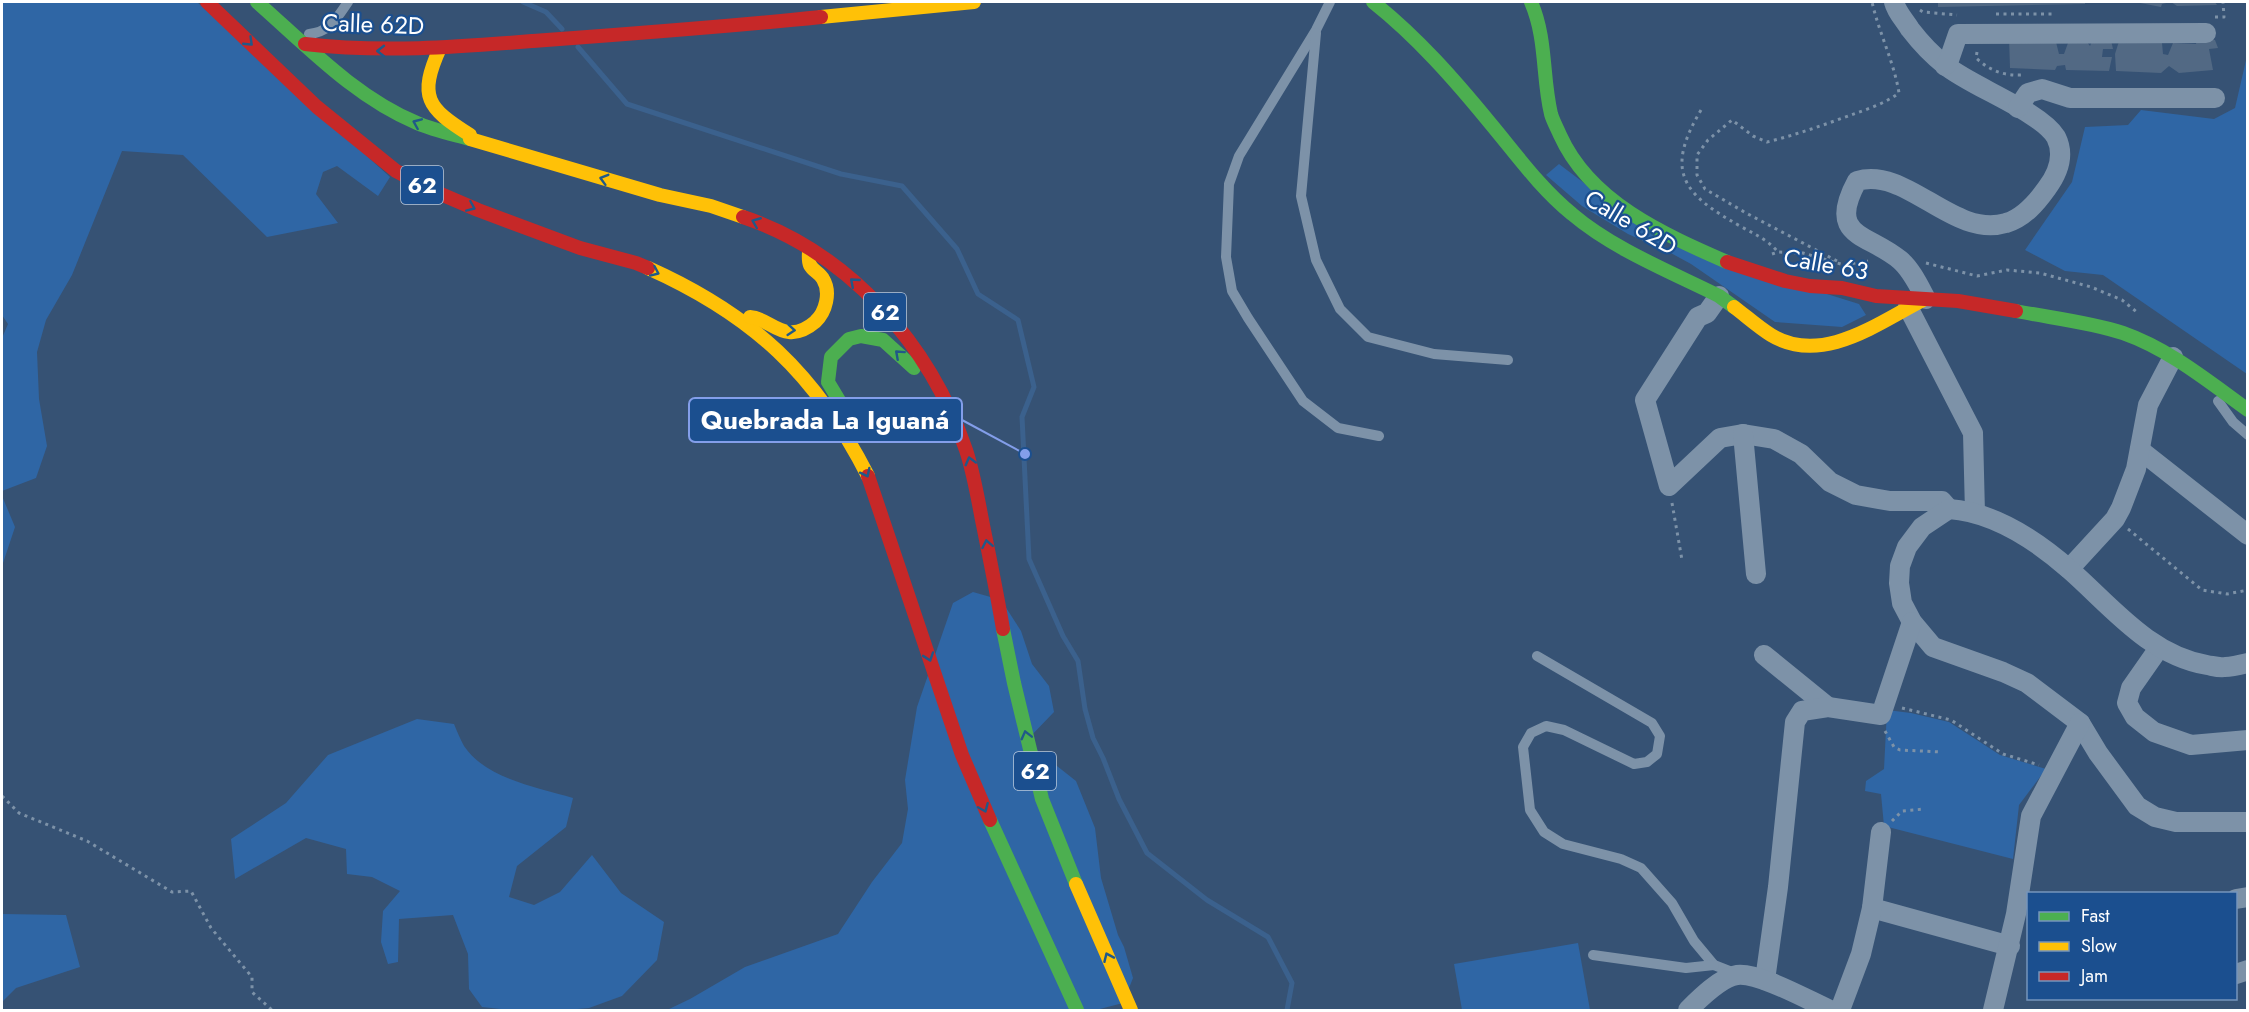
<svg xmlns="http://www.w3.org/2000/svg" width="2249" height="1012" viewBox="0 0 2249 1012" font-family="Jost,sans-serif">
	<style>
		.green { fill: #2f66a5 }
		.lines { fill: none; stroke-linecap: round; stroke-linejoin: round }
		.stream { stroke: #3b618d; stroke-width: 5 }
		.building { fill: #526984 }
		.path { stroke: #7d92a8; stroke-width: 3; stroke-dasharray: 3 4.5; stroke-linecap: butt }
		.lane { stroke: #7d92a8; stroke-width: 10 }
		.street { stroke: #7d92a8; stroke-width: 20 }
		.fast { stroke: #4caf50; stroke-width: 14 }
		.slow { stroke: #ffc107; stroke-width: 14 }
		.jam { stroke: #c62828; stroke-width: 14 }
		.oneway { stroke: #205989 }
		.labels { text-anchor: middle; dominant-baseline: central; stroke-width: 4.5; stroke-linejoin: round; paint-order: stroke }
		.shield { fill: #1b4f8f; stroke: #bbcadd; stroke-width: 1.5 }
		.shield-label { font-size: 22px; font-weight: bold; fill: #fff }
		.street-label { font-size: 24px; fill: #fff; stroke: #1b4f8f }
		.leader { fill: none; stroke: #839eea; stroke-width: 2 }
		.callout-dot { fill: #839eea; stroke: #1b4f8f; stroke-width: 2 }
		.callout { fill: #1b4f8f; stroke: #839eea; stroke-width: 2 }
		.callout-label { font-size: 26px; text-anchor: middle; font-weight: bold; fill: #fff }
	</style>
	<rect width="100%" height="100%" fill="#365274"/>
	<g class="green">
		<polygon points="2,2 197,2 390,177 378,196 337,166 323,172 316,194 338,223 267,237 183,155 122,151 72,275 46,320 37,352 39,399 47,446 36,478 2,491 2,338 8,324 2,315"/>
		<polygon points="2247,56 2248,374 2247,374 2103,275 2065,271 2025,250 2072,182 2085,127 2128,125 2141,110 2214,119 2235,108"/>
		<polygon points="1559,164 1663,243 1666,251 1628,234 1582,206 1546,175"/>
		<polygon points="1677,247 1859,304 1866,315 1842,327 1775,322 1691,264 1669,252"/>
		<polygon points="2,496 15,527 2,566"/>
		<polygon points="973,592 1001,600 1021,631 1032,664 1049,686 1054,712 1027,740 1038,751 1076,781 1095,828 1101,878 1118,935 1124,947 1133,978 1123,1003 1096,1010 667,1010 690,999 745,967 838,934 872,882 902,843 908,809 905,780 917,707 953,603"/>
		<polygon points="1887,710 1911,713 1949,722 2000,755 2046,769 2019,805 2013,859 1884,826 1881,794 1865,791 1866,781 1884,769"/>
		<path d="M417 719 454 724C457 731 460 739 464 746 486 779 537 787 573 798L566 827 517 866 509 897 534 905 560 892 592 855 621 893 664 922 657 960 622 996 589 1008 566 1010H510L482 1007 469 989 468 954 453 915 399 919 398 962 388 964 381 942 383 911 400 891 372 877 347 874 346 849 306 838 235 879 231 839 286 803 328 755Z"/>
		<polygon points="2,914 66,915 80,967 16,988 2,1002"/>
		<polygon points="1578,943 1590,1010 1462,1010 1454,964"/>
	</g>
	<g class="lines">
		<g class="stream">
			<polyline points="523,2 546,12 562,29"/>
			<polyline points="578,47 627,104 841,174 902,186 957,249 978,294 1018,320 1034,387 1022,417 1029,559 1063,636 1078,661 1085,709 1093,738 1103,758 1119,799 1147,853 1207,900 1268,937 1292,983 1287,1010"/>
		</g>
	</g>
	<g class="building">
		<polygon points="1938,2 2085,2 2085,4 1938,7"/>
		<polygon points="2135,2 2215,2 2217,5 2177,6 2171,2 2162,4 2161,7"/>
		<polygon points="2197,37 2215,40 2218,48 2209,49 2213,70 2179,73 2169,66 2161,73 2116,71 2115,54 2120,38 2142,39 2142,43 2162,43 2163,54 2168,55 2173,43 2196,44"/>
		<polygon points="2009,38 2056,42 2059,54 2064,54 2068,43 2087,42 2090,46 2093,39 2111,40 2113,49 2103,49 2102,57 2112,57 2109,71 2066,70 2065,65 2057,66 2055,70 2010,68"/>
	</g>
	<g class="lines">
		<g class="path">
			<polyline points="1920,10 1923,12 1957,15"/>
			<polyline points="1996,14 2053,14"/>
			<polyline points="2215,17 2224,17 2223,2"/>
			<path d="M1977 52 1976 58C1989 70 2003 76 2022 75"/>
			<path d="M1701 110C1664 172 1683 194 1740 226 1754 234 1767 239 1778 252"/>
			<polyline points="1772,254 1778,252 1803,253 1844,265 1868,261"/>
			<path d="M1837 261 1746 213 1705 189 1697 175V155L1708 140 1732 120 1753 136 1767 142C1795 135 1821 126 1848 116 1865 110 1884 104 1899 93 1894 62 1879 33 1872 2"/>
			<polyline points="1926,263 1977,276 2007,270 2040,273 2091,287 2122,300 2138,313"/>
			<polyline points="1672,503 1682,560"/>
			<polyline points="2128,529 2202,590 2227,594 2248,590"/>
			<polyline points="1902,708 1951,720 2003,754 2039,765"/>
			<polyline points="1885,731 1894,747 1900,750 1942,752"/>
			<polyline points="2,796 19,813 87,841 172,892 191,891 211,928 252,977 252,992 272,1010"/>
			<polyline points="1892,821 1902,811 1925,809"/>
		</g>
		<g class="lane">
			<polyline points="1330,2 1316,30 1239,156 1229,184 1226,257 1232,291 1248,318 1303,401 1338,428 1379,436"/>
			<polyline points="1316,33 1301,196 1316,260 1340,309 1368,337 1434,354 1508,360"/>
			<path d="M309 34C330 32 337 18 348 2"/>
			<polyline points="2218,401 2233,422 2248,435"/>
			<polyline points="1537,656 1652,723 1660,736 1657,754 1647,762 1634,764 1564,730 1546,726 1531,733 1523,747 1530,810 1544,832 1563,844 1621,859 1641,868 1672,903 1694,941 1714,965 1737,974"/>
			<polyline points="1593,955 1686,968 1714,965"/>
		</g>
		<g class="street">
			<path d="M1894 2C1897 13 1904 19 1910 29 1920 42 1932 55 1945 65 1970 86 2040 111 2056 137 2065 155 2058 173 2047 188 2037 202 2024 218 2006 223 1953 239 1907 166 1857 181 1826 238 1868 233 1900 260 1911 269 1919 286 1926 299"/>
			<polyline points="1945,66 1949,60 1958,34 2206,33"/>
			<polyline points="2018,108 2028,93 2042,89 2070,98 2215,98"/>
			<polyline points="1719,296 1707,313 1698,317 1645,400 1669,486 1720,438 1743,434 1774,439 1801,454 1830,482 1856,495 1890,501 1942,501 1949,509"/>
			<polyline points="1908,307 1973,433 1975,513"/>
			<polyline points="1743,434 1756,574"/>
			<polyline points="2140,450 2248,535"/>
			<polyline points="2069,569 2115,519 2121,508 2136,469 2148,405 2173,357"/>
			<polyline points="2159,648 2131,688 2127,703 2135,717 2154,732 2191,745 2248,740"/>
			<polyline points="1764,655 1828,707"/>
			<path d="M2248 663C2240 665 2232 667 2225 667 2219 668 2213 666 2207 665 2149 655 2112 607 2070 570 2037 541 1993 512 1949 509L1922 527 1907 547 1900 566 1899 583 1902 603 1912 622 1933 647 2003 672 2027 683 2080 723 2098 753 2137 806 2155 817 2176 822H2248"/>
			<polyline points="2236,899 2248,897"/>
			<polyline points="1872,908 2010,946"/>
			<polyline points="2236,974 2248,970"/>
			<polyline points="1765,980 1778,887 1795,722 1802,711 1828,707 1881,715 1912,622"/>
			<path d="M1688 1010C1699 999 1721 977 1737 975 1758 972 1810 1001 1830 1010"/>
			<polyline points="1840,1010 1861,954 1872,908 1881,832"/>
			<polyline points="1993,1010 2016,914 2031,816 2080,723"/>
		</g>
		<g class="fast">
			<path d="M257 2C307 46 355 97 417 123 433 130 452 134 470 139"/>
			<path d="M1373 2C1417 37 1454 79 1490 123 1516 154 1540 188 1572 214 1613 249 1671 272 1719 296L1734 307"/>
			<path d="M1531 2C1547 39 1542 76 1551 114 1553 121 1557 128 1560 135 1590 202 1663 234 1727 262"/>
			<path d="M2016 311C2051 318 2089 322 2123 333 2169 349 2209 382 2248 410"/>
			<polyline points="839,413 840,402 828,382 831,357 849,339 861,336 883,340 914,368"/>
			<polyline points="1003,629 1014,683 1042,799 1076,884"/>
			<polyline points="990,820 1077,1010"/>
		</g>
		<g class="slow">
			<polyline points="821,17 974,2"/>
			<path d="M440 48C418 97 427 108 470 135"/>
			<polyline points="470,139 660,195 711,206 743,217"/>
			<path d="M648 268C753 315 816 374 868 476"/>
			<path d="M1734 307C1746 316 1758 327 1771 335 1822 366 1878 323 1923 300"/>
			<path d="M750 317C765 318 775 331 789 332 798 333 808 328 815 322 826 312 831 292 823 279 820 273 813 271 810 265 808 261 809 255 809 251"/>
			<polyline points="1076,884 1131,1010"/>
		</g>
		<g class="jam">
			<polyline points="207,2 317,107 396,171 436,192 478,210 580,248 636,263 648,268"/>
			<path d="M305 44C382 53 457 47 533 41 629 34 725 27 821 17"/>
			<path d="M743 217C850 253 930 345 966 450 974 474 978 500 983 525 990 560 997 594 1003 629"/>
			<polyline points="1727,262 1785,281 1810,286 1842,288 1876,296 1958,301 2016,311"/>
			<polyline points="868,476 962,755 990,820"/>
		</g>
	</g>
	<defs><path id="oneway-chevron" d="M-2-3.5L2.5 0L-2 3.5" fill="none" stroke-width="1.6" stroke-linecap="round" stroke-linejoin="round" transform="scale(1.5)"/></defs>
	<g class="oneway">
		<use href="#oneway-chevron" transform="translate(249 42) rotate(44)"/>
		<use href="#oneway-chevron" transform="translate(381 51) rotate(180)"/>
		<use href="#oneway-chevron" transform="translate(417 123) rotate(-157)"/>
		<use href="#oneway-chevron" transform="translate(604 179) rotate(-164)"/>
		<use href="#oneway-chevron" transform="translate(471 207) rotate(23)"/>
		<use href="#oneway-chevron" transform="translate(756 222) rotate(-158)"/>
		<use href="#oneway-chevron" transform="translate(655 272) rotate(24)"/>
		<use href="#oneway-chevron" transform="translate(854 282) rotate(-139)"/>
		<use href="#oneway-chevron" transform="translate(791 330) rotate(5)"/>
		<use href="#oneway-chevron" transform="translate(899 354) rotate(-138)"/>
		<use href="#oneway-chevron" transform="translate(970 461) rotate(-105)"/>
		<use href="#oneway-chevron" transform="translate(866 473) rotate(63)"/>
		<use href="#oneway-chevron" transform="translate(987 544) rotate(-101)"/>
		<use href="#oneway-chevron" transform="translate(929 657) rotate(71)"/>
		<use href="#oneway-chevron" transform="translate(1026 735) rotate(-104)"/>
		<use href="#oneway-chevron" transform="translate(984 808) rotate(67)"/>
		<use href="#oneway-chevron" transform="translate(1108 957) rotate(-114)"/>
	</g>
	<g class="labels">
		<g class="shield">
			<rect x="401" y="166" width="42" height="38" rx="4.5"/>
			<rect x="864" y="293" width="42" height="38" rx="4.5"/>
			<rect x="1014" y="752" width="42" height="38" rx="4.5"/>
		</g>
		<g class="shield-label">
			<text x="422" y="185">62</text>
			<text x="885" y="312">62</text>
			<text x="1035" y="771">62</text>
		</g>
		<g class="street-label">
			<text transform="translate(373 24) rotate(2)">Calle 62D</text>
			<text transform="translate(1631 222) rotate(31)">Calle 62D</text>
			<text transform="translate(1826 264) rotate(10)">Calle 63</text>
		</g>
	</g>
	<path class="leader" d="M1025 454L962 420"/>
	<circle class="callout-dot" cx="1025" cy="454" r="6"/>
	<rect class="callout" x="689" y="398" width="273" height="44" rx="6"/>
	<g class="callout-label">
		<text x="825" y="429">Quebrada La Iguaná</text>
	</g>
	<rect width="2249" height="1012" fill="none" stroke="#ffffff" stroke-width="6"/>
	<rect x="2027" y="892" width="210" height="108" fill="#1b4f8f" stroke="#7695bc" stroke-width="1.5"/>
	<rect x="2039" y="912" width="30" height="9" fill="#4caf50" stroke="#7695bc" stroke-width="1.5"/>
	<text x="2081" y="922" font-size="18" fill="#ffffff">Fast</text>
	<rect x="2039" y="942" width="30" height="9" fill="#ffc107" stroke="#7695bc" stroke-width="1.5"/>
	<text x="2081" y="952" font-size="18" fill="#ffffff">Slow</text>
	<rect x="2039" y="972" width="30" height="9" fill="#c62828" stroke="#7695bc" stroke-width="1.5"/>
	<text x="2081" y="982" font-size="18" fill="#ffffff">Jam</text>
</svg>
